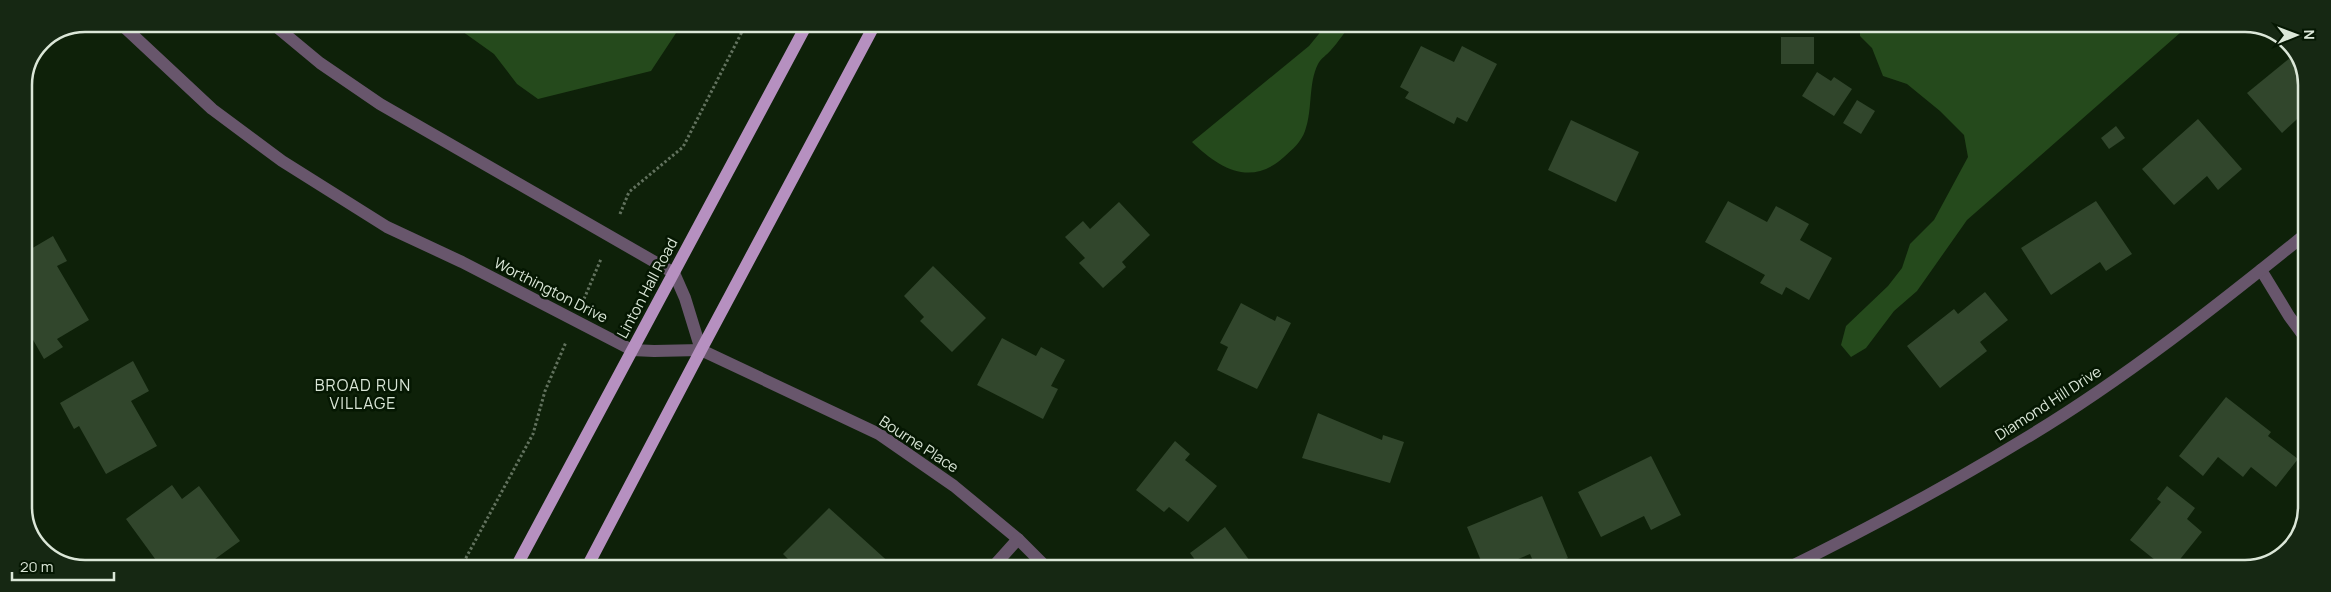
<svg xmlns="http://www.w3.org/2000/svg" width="2331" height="592" viewBox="0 0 2331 592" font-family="Manrope,sans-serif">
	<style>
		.green { fill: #254a1c }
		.building { fill: #31462c }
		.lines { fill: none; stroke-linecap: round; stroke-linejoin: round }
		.path { stroke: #62725e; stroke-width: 3; stroke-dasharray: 2.5 2.5; stroke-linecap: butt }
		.minor { stroke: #68566c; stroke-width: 12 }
		.primary { stroke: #b690c0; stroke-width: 12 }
		.labels { text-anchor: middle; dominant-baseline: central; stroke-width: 5; stroke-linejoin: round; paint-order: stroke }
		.street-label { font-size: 15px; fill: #dbe7d8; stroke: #051702 }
		.neighbourhood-label { font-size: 16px; letter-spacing: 1px; fill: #dbe7d8; stroke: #051702 }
		.rim { fill: none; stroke: #dbe7d8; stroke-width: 2.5 }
	</style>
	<rect width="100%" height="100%" fill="#0e2109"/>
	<g class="green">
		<polygon points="452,24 682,24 651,71 538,99 517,84 494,54"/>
		<path d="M1327 24H1353C1344 31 1339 42 1331 50 1327 55 1321 58 1318 64 1308 84 1313 109 1305 131 1301 142 1293 149 1284 157 1251 187 1220 169 1192 142L1309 46Z"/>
		<polygon points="1860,25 2189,25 1967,220 1917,291 1894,311 1866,348 1851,357 1841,345 1846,326 1888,286 1902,268 1910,244 1934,220 1968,157 1964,135 1940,111 1907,84 1883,76 1872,48 1860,36"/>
	</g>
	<g class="building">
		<rect x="1781" y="37" width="33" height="27"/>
		<polygon points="1421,46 1454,62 1462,46 1497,64 1467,122 1457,117 1454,124 1405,98 1409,92 1400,87"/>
		<polygon points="2296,53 2307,81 2307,110 2282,133 2247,93"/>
		<polygon points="1817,72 1831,81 1834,77 1852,89 1834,116 1802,96"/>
		<polygon points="1857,100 1875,111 1861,134 1843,123"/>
		<polygon points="2198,119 2242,169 2218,190 2207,176 2174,205 2142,169"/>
		<polygon points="1571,120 1639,152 1616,202 1548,170"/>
		<polygon points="2116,126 2125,138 2109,149 2101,138"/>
		<polygon points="24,150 30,160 24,164"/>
		<polygon points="1728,201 1767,222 1776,206 1809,224 1800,240 1832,258 1809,300 1786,287 1782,295 1760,283 1765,275 1705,242"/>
		<polygon points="2096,201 2132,254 2106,271 2100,262 2051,295 2021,248"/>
		<polygon points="1119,202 1150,235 1122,262 1126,267 1103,288 1079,263 1085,258 1065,237 1083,221 1090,229"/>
		<polygon points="53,236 67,261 57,266 89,320 57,339 63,347 44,359 24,324 24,253"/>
		<polygon points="933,266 986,318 952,352 920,321 924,317 904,296"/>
		<polygon points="1985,292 2008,320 1980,342 1987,351 1940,388 1907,346 1954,309 1958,314"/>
		<polygon points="1241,303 1275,321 1277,316 1291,323 1257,389 1217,370 1228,347 1220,343"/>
		<polygon points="1002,338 1036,356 1041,347 1065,360 1051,386 1058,389 1043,419 977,385"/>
		<polygon points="133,361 149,391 131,401 157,446 106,474 79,426 74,429 60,403"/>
		<polygon points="2226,397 2271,432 2268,436 2298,459 2276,487 2251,467 2243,477 2218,457 2203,476 2179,456"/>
		<polygon points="1318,413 1382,440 1383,435 1404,442 1390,483 1302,458"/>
		<polygon points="1175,441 1190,454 1185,460 1217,486 1188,522 1169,507 1164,512 1136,490"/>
		<polygon points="1651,456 1681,515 1651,530 1644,516 1601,537 1578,492"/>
		<polygon points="172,485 182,499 199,486 240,541 204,567 161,567 126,519"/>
		<polygon points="2167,486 2195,508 2187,519 2202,532 2173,568 2165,568 2130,540 2161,502 2157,499"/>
		<polygon points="1542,496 1568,558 1545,568 1536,568 1530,554 1497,568 1484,568 1467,527"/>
		<polygon points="829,508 893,566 796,567 783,554"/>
		<polygon points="1225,527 1255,568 1201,568 1190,553"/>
	</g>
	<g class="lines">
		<g class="path">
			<polyline points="620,214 629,192 683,147 746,24"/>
			<polyline points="584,299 601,259"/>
			<polyline points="461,567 533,434 545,391 566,342"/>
		</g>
		<g class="minor">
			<polyline points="121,24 212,109 282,161 387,227 462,262 632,350 654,351 701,350 879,434 954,486 1018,539 1047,568"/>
			<polyline points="273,24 320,63 380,104 674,273 685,298 701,350"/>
			<polyline points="2261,270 2289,316 2306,339"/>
			<polyline points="992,568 1018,539"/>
			<path d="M1788 568C1869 528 1949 485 2026 438 2123 380 2219 304 2307 233"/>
		</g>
		<g class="primary">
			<polyline points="516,567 807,24"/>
			<polyline points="587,567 701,350 875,24"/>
		</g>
	</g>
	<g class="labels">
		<g class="street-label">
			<text transform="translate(647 288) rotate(-62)">Linton Hall Road</text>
			<text transform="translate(551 290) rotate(27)">Worthington Drive</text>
			<text transform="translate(2048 403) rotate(-33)">Diamond Hill Drive</text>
			<text transform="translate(919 444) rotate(33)">Bourne Place</text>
		</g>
		<g class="neighbourhood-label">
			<text x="363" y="385">BROAD RUN<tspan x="363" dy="18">VILLAGE</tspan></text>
		</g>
	</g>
	<path d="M0 0H2331V592H0ZM85 32H2245A53 53 0 0 1 2298 85V507A53 53 0 0 1 2245 560H85A53 53 0 0 1 32 507V85A53 53 0 0 1 85 32Z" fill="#162813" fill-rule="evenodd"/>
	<path class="rim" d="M85 32H2245A53 53 0 0 1 2298 85V507A53 53 0 0 1 2245 560H85A53 53 0 0 1 32 507V85A53 53 0 0 1 85 32Z"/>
	<g transform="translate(2296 35) rotate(89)" stroke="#051702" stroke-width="4" paint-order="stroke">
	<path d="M0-4L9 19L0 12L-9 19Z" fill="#dbe7d8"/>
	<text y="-8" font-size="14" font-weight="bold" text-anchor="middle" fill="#dbe7d8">N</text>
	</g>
	<path d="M12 572v8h102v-8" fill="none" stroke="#dbe7d8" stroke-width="2.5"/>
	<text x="20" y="572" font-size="15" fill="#dbe7d8" stroke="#051702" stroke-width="4" paint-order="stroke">20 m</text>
</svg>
